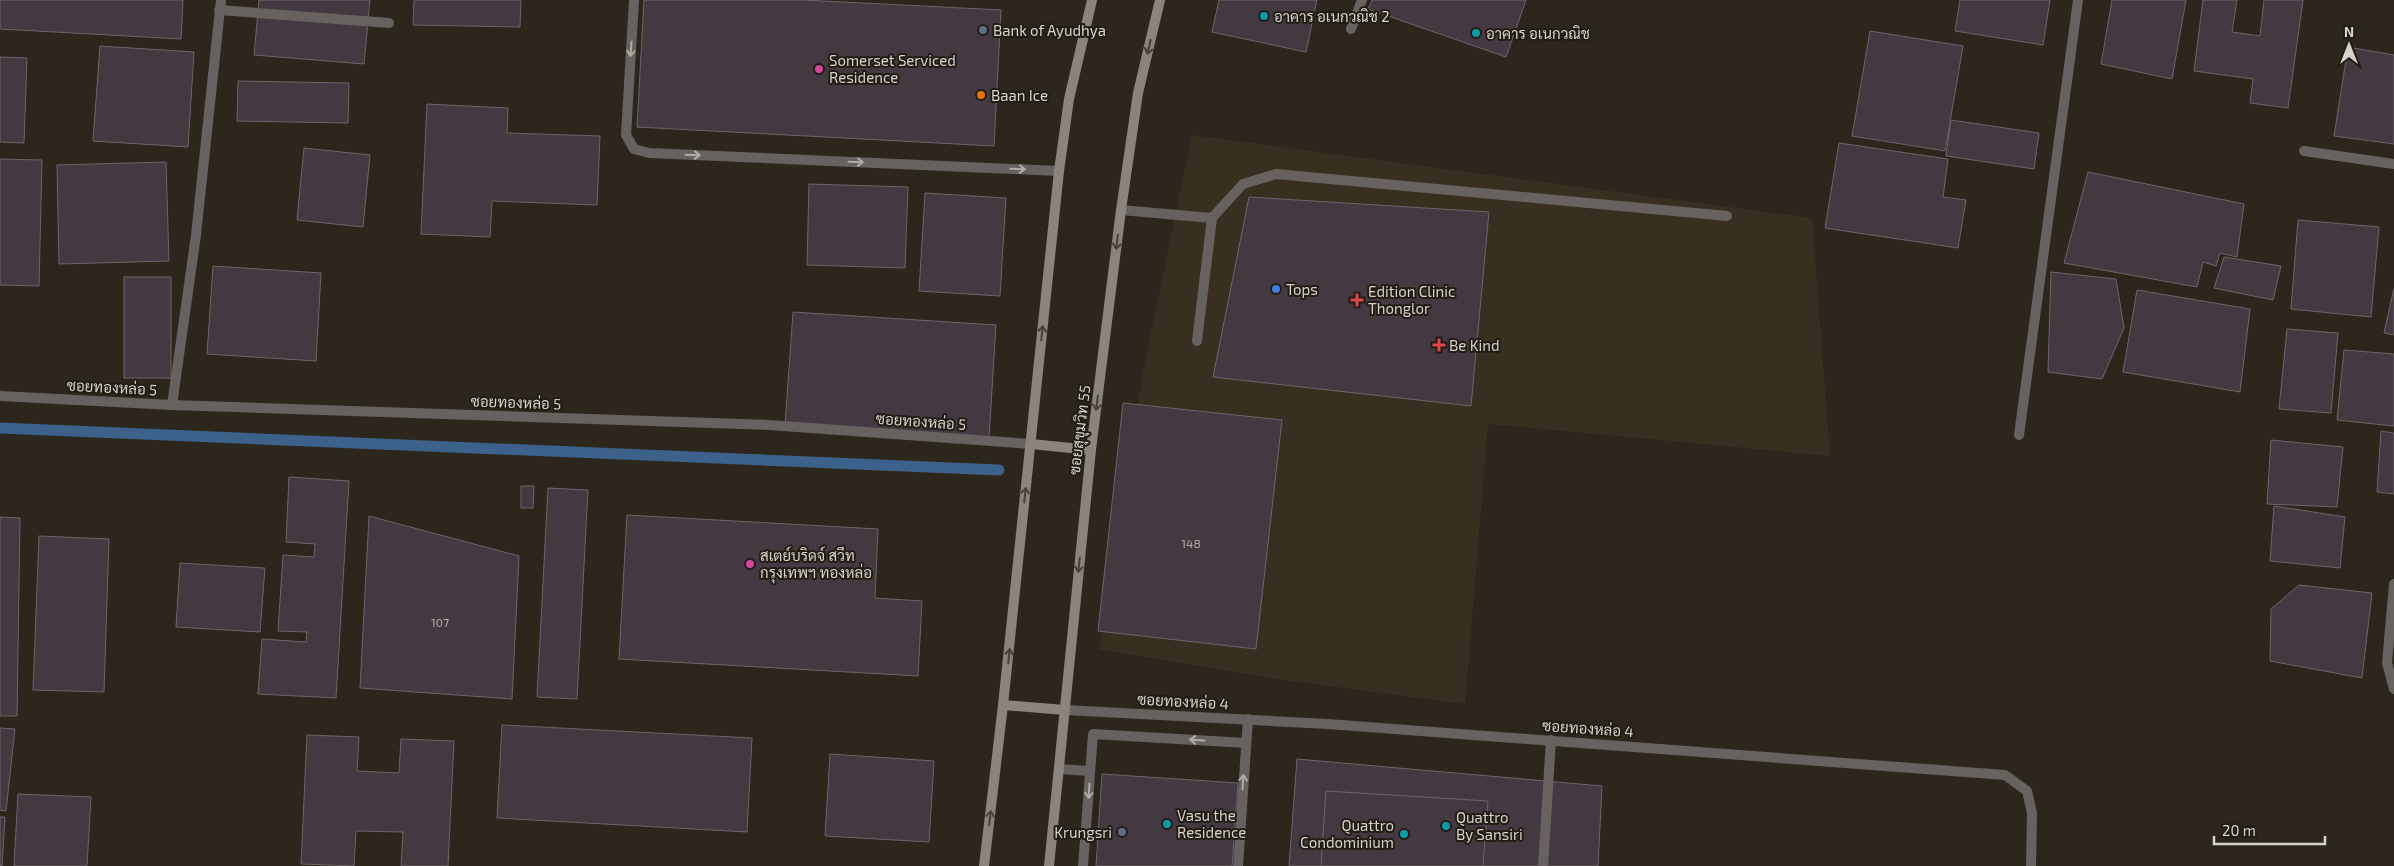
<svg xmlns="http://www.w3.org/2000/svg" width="2394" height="866" viewBox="0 0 2394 866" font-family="'Exo 2',Sarabun,sans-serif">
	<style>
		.built { fill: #392f20 }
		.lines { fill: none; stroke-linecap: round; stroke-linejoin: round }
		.stream { stroke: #3c618b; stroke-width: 11 }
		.building { fill: #443940; stroke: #70646b }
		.service { stroke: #67625f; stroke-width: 10 }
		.minor { stroke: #67625f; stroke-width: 10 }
		.secondary { stroke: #8b837e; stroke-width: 10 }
		.oneway { stroke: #474139 }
		.oneway2 { stroke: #afaba6 }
		.culture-dot { fill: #0f9aa8; stroke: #221d14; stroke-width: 2 }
		.service-dot { fill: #5c6f8a; stroke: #221d14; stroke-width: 2 }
		.hotel-dot { fill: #d1479c; stroke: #221d14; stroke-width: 2 }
		.food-dot { fill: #e8710a; stroke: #221d14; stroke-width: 2 }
		.shop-dot { fill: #3f7fe0; stroke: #221d14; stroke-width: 2 }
		.health-dot { fill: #e0444e; stroke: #221d14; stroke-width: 2 }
		.labels { text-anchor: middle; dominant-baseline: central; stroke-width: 4; stroke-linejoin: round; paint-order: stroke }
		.number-label { font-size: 12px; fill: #b2aca9 }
		.poi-label { font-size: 15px; fill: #d6d2cc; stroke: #221d14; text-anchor: start }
		.street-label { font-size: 15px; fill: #d6d2cc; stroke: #221d14 }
	</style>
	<rect width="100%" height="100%" fill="#2c261d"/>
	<polygon class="built" points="1192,135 1812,218 1830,456 1488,424 1465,704 1284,680 1099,649 1144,367"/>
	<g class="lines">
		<polyline class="stream" points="0,428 999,470"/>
	</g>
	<g class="building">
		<polygon points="0,0 183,0 181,39 0,29"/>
		<polygon points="259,0 370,0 364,64 254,55"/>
		<polygon points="414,0 521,0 520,27 413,25"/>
		<polygon points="644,0 804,0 1001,10 994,146 637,127"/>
		<polygon points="1219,0 1317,0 1306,52 1212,32"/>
		<polygon points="1372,0 1526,0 1506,57 1368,9"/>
		<polygon points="1960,0 2050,0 2043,45 1955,31"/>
		<polygon points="2112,0 2186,0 2172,79 2101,64"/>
		<polygon points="2203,0 2237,0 2232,32 2260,36 2264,0 2303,0 2288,108 2250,103 2253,79 2194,71"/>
		<polygon points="1870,31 1963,46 1945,151 1852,136"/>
		<polygon points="100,46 194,52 188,147 93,141"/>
		<polygon points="2348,47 2394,55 2394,144 2334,136"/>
		<polygon points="0,57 27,58 24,143 0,142"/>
		<polygon points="238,81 349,83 348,123 237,121"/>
		<polygon points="427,104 508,108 507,133 600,136 597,205 492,201 490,237 421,234"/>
		<polygon points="1951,120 2039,133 2034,169 1946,156"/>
		<polygon points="1839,143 1948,159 1943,197 1966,200 1958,248 1825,228"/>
		<polygon points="304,148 370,155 363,227 297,220"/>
		<polygon points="0,159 42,160 39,286 0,285"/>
		<polygon points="166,162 169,261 59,264 57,165"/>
		<polygon points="2088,172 2244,204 2237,257 2220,253 2216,266 2203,262 2197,287 2064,263"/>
		<polygon points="809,184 908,187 905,268 807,265"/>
		<polygon points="925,193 1006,198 1000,296 919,291"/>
		<polygon points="1249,197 1489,212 1471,406 1213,377"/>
		<polygon points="2298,220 2379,227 2371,317 2291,309"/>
		<polygon points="2224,257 2281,266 2273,300 2214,288"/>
		<polygon points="213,266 321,273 316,361 207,354"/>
		<polygon points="2051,272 2116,279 2124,328 2102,379 2048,372"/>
		<rect x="124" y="277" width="47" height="101"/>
		<polygon points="2394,288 2394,335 2384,333"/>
		<polygon points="2137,290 2250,309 2240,392 2123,372"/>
		<polygon points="793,312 996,325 989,438 785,425"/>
		<polygon points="2287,329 2338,333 2331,413 2279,409"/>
		<polygon points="2344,350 2394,354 2394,426 2337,420"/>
		<polygon points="1123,403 1282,420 1256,649 1098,631"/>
		<polygon points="2381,431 2394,433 2394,494 2377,492"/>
		<polygon points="2271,440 2343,447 2337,507 2267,504"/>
		<polygon points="289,477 349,481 336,698 258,694 262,639 306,642 307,632 278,631 283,555 314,557 315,544 286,542"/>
		<polygon points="521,486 534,486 533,508 521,508"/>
		<polygon points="548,488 588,490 577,699 537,697"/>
		<polygon points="2274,506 2345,517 2340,568 2270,561"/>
		<polygon points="627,515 878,529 875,598 922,601 918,676 619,659"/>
		<polygon points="369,516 519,556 512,699 360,688"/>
		<polygon points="0,517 20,518 17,716 0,716"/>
		<polygon points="39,536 109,539 104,692 33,690"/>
		<polygon points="180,563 265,568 260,632 176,627"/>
		<polygon points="2299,585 2372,593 2362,678 2270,661 2271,609"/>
		<polygon points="502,725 752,738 747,832 497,818"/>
		<polygon points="0,728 15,729 6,811 0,810"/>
		<polygon points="307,735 359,737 357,771 399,773 401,739 454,741 448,866 401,866 403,832 356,831 354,866 301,864"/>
		<polygon points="830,754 934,761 929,842 825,836"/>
		<polygon points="1297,759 1602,786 1598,866 1289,866"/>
		<polygon points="1102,774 1238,783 1232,866 1096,866"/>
		<polygon points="1326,791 1488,801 1483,866 1321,866"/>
		<polygon points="18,794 91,797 87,866 14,866"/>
		<polygon points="0,817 5,817 2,866 0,866"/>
	</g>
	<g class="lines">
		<g class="service">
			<polyline points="634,0 626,135 634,149 649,153 1059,171"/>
			<polyline points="219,10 389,23"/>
			<polyline points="1351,29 1362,0"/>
			<polyline points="1121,210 1212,218"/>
			<polyline points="1197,341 1212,218 1243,184 1276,174 1727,216"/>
			<polyline points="1059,769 1090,771"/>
			<polyline points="1083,866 1093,734 1246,743"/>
			<polyline points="1238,866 1248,719"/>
			<polyline points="1543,866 1551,740"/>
		</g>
		<g class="minor">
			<polyline points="2304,151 2394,164"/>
			<polyline points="0,396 172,405 769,425 1031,444"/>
			<polyline points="172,405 196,235 221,0"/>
			<polyline points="2019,435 2078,0"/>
			<polyline points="2394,584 2387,663 2394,689"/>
			<polyline points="1065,710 1328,724 2005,775 2027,791 2032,813 2031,866"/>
		</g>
		<g class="secondary">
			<polyline points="1031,444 1091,450"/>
			<polyline points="1003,705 1065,710"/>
			<polyline points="984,866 1003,705 1059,171 1069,99 1092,0"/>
			<polyline points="1049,866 1091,450 1121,210 1138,93 1160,0"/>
		</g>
	</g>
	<defs><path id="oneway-shaft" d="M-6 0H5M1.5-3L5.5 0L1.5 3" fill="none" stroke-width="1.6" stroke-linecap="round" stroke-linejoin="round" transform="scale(1.25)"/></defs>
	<g class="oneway">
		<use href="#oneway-shaft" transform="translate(1149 47) rotate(103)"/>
		<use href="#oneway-shaft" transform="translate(1117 242) rotate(97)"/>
		<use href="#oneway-shaft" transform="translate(1042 333) rotate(-84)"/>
		<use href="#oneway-shaft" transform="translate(1097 403) rotate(97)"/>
		<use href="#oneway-shaft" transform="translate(1025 495) rotate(-84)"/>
		<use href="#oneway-shaft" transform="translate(1079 565) rotate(96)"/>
		<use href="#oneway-shaft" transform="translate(1009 656) rotate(-84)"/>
		<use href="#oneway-shaft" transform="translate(990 818) rotate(-83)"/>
	</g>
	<g class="oneway2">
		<use href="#oneway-shaft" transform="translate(631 49) rotate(94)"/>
		<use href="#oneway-shaft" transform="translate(693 155) rotate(2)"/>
		<use href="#oneway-shaft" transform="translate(856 162) rotate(2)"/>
		<use href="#oneway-shaft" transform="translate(1018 169) rotate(2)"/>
		<use href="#oneway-shaft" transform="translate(1197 740) rotate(-177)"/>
		<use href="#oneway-shaft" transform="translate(1243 782) rotate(-86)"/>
		<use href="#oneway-shaft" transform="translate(1089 791) rotate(94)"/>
	</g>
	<g class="culture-dot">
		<circle cx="1264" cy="16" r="5"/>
		<circle cx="1476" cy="33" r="5"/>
		<circle cx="1167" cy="824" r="5"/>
		<circle cx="1446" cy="826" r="5"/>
		<circle cx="1404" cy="834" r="5"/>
	</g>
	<g class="service-dot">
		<circle cx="983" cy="30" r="5"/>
		<circle cx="1122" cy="832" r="5"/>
	</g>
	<g class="hotel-dot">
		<circle cx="819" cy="69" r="5"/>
		<circle cx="750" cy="564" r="5"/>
	</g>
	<circle class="food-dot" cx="981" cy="95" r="5"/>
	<circle class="shop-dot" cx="1276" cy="289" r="5"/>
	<g class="health-dot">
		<path d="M1354.5 292.5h5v5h5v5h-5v5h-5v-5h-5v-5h5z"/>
		<path d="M1436.5 337.5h5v5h5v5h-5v5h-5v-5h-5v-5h5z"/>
	</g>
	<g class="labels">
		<g class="number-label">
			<text x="1191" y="543">148</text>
			<text x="440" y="622">107</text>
		</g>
		<g class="poi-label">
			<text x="1274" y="16">อาคาร อเนกวณิช 2</text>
			<text x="993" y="30">Bank of Ayudhya</text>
			<text x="1486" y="33">อาคาร อเนกวณิช</text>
			<text x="829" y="60">Somerset Serviced<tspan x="829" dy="17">Residence</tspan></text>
			<text x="991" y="95">Baan Ice</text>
			<text x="1286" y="289">Tops</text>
			<text x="1368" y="291">Edition Clinic<tspan x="1368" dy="17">Thonglor</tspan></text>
			<text x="1449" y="345">Be Kind</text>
			<text x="760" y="555">สเตย์บริดจ์ สวีท<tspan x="760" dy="17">กรุงเทพฯ ทองหล่อ</tspan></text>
			<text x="1177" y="815">Vasu the<tspan x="1177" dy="17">Residence</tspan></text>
			<text x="1456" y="817">Quattro<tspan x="1456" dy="17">By Sansiri</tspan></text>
			<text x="1394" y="825" text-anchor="end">Quattro<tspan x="1394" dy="17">Condominium</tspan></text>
			<text x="1112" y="832" text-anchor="end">Krungsri</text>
		</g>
		<g class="street-label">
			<text transform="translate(112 387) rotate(3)">ซอยทองหล่อ 5</text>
			<text transform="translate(516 402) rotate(2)">ซอยทองหล่อ 5</text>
			<text transform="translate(921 421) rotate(4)">ซอยทองหล่อ 5</text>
			<text transform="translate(1079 430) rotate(-83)">ซอยสุขุมวิท 55</text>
			<text transform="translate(1183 701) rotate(3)">ซอยทองหล่อ 4</text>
			<text transform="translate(1588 728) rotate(4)">ซอยทองหล่อ 4</text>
		</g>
	</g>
	<g transform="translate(2349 45)" stroke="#221d14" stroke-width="4" paint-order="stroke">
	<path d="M0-4L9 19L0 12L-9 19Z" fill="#d6d2cc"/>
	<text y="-8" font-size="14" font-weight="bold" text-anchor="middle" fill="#d6d2cc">N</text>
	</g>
	<path d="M2214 836v8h111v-8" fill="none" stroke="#d6d2cc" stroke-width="2.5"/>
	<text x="2222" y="836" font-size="15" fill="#d6d2cc" stroke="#221d14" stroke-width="4" paint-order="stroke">20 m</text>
</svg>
